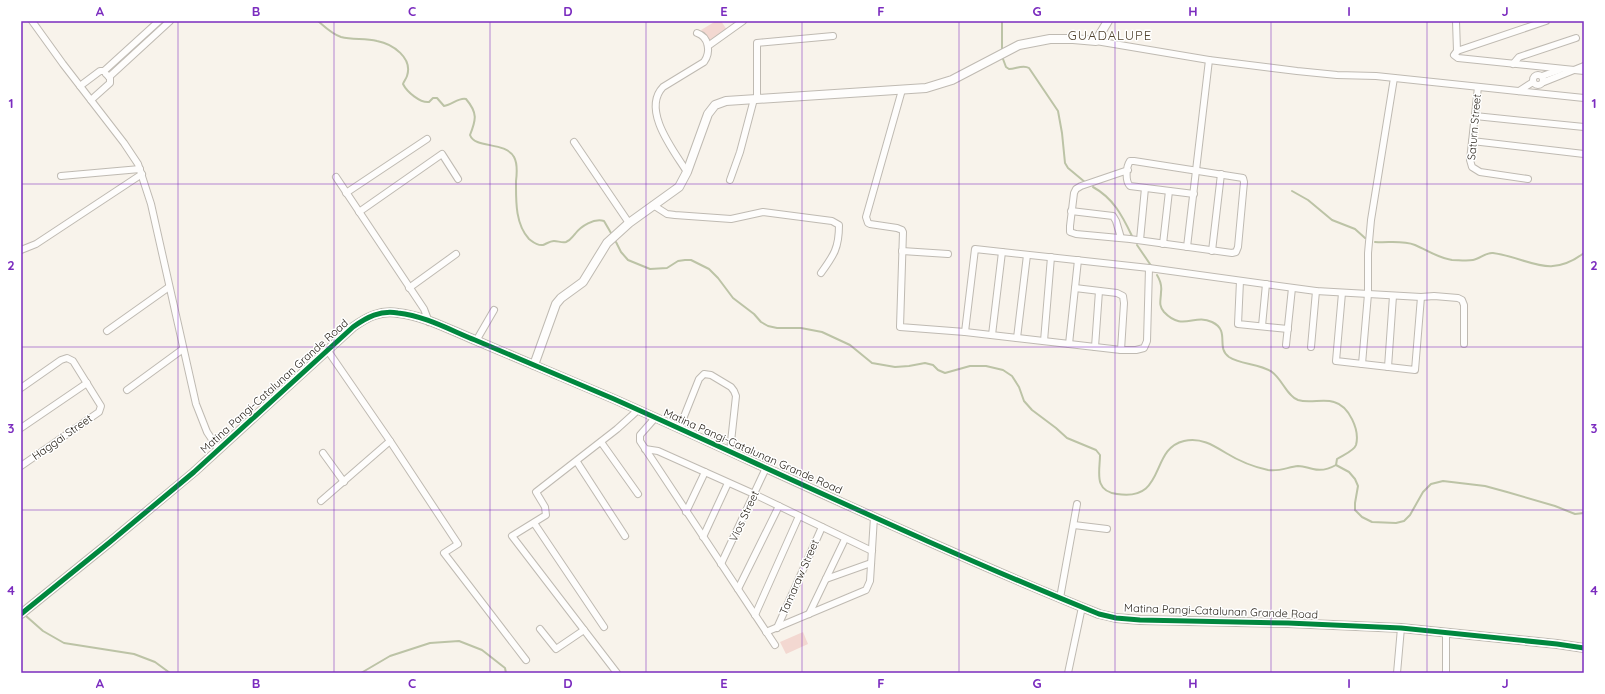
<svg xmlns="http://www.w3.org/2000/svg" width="1605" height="694" viewBox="0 0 1605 694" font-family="Quicksand,sans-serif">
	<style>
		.green { fill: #f3d8d1 }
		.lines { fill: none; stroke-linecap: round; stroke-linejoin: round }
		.stream { stroke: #bcc3a6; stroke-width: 2 }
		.street-casing { stroke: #bfbab2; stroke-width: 8 }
		.secondary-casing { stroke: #bfbab2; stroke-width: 10 }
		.street { stroke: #fefdfc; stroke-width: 6 }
		.secondary { stroke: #fefdfc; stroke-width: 8 }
		.cycleway-casing { stroke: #fff; stroke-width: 8 }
		.cycleway { stroke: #00873e; stroke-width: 5 }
		.grid { fill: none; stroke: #7b2cbf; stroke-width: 1; stroke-opacity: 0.55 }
		.labels { text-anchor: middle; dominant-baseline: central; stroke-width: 3; stroke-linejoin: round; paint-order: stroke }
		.street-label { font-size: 11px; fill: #221c13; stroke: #fff }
		.quarter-label { font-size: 13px; letter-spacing: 1px; fill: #51432f; stroke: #fff }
		.neatline { fill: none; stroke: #7b2cbf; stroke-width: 1.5 }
		.grid-label { font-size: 13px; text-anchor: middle; font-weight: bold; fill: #7b2cbf }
	</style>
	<rect width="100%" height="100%" fill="#f8f3eb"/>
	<g class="green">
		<polygon points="716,21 721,21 727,30 708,41 701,30"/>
		<polygon points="803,632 808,644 786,654 780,642"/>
	</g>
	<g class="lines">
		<g class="stream">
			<path d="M318 21C325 27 332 34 341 37 353 40 365 38 377 41 393 44 413 58 407 76 406 79 404 81 403 84 407 92 420 103 429 102L433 98H437L444 106C452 105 459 97 466 99 478 113 476 120 470 135 475 149 505 141 514 157 518 164 517 173 516 181 516 200 515 224 529 239 533 242 537 246 543 245 546 244 550 241 554 241 558 241 562 243 566 242 571 240 572 237 575 234 581 226 594 218 604 221L611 233"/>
			<polyline points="1002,49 1002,21"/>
			<path d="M1003 59 1006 67 1009 69C1016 69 1023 64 1029 68L1058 111 1062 133 1065 163 1068 168 1086 183"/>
			<path d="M1093 187C1113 198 1122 215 1132 236"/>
			<polyline points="1292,191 1308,200 1332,220 1355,229 1365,238"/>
			<path d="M616 242 621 252 628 260 650 269 667 268 678 261 685 260H691L709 269 718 278 733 298 754 314 761 322 768 326 777 328H801L822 332 850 345 872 363 895 367 909 366 925 363 933 365 938 370 945 373 970 366H986L1003 370 1012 376 1019 387 1024 401 1032 410 1056 428 1067 438 1096 450 1100 455C1100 471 1093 491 1117 494 1167 502 1149 449 1184 441 1200 437 1213 445 1226 453 1239 461 1254 467 1268 470 1279 472 1288 467 1298 466 1304 466 1308 468 1313 469 1321 471 1329 469 1336 465"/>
			<path d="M1375 242C1389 243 1402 240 1415 245 1427 250 1438 258 1452 260 1458 260 1467 261 1473 260 1480 259 1486 252 1493 253 1530 258 1548 280 1584 253"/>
			<polyline points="1137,245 1152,267"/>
			<path d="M1157 275C1160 280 1162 286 1161 292 1161 300 1158 305 1164 312 1183 332 1194 313 1212 322 1231 331 1215 347 1229 357 1241 365 1259 363 1272 372 1282 379 1287 396 1298 400 1310 404 1323 398 1334 402 1349 406 1360 430 1356 445 1354 451 1343 455 1337 459L1336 465"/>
			<polyline points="1336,465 1349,472 1355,479 1358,486 1355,503 1355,510 1362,517 1372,522 1396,523 1404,521 1410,515 1423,492 1431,484 1443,481 1485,486 1507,492 1555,506 1575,514 1584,513"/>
			<polyline points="26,616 43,631 64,643 134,654 155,662 170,673"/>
			<polyline points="361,673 390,656 430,643 459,641 482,650 505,668 506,673"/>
		</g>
		<g class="street-casing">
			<g id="street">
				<polyline points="32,21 63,64 124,143 138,164 151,204 196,404 207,432 219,450"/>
				<polyline points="1456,21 1457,51"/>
				<polyline points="1546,21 1457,51 1454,55 1458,58 1584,71"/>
				<polyline points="1096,41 1209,60 1297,71 1337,75 1376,76 1584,98"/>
				<polyline points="708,46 743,21"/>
				<polyline points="1513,64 1519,57 1576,38"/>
				<circle cx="1538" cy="80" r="5"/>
				<polyline points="1542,76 1559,70"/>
				<polyline points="109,77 170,21"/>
				<polyline points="1544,82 1584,66"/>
				<polyline points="80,86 100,71 104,71 159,21"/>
				<polyline points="1478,87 1470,160 1472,167 1480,172 1528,179"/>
				<polyline points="902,90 866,217 868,223 870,224 897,228 902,230 903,232 900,327 965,332 1121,350 1136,350 1144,348 1147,341 1149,268"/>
				<polyline points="1519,91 1533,82"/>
				<polyline points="757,99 757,43 833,36"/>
				<polyline points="91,100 110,83 110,78 106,74"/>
				<polyline points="1475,116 1584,127"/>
				<polyline points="1472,141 1584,154"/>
				<polyline points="574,142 629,223"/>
				<path d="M1128 170 1081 186 1076 189 1074 193 1070 226V232L1076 234 1130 239 1232 253 1236 252 1238 247 1244 182 1243 178 1134 161H1130C1126 167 1125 181 1130 186L1194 194"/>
				<path d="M687 172C674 151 641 110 663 87L704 62C711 52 709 37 697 33"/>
				<polyline points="61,176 140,169"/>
				<polyline points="336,177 424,309 429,322"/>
				<polyline points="730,180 740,152 754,99"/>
				<polyline points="346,193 427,139"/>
				<path d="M653 205 667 214 675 215 731 219 763 212 832 221 839 225C839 248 834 255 821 273"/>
				<polyline points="1071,211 1113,216 1116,221 1121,238"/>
				<polyline points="359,212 442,154 458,179"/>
				<polyline points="1140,240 1145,188"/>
				<polyline points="1163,244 1169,191"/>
				<polyline points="1187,247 1209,60"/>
				<polyline points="21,250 36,244 142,174"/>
				<polyline points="902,251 948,254"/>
				<polyline points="1212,251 1221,174"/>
				<polyline points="1240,281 1238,324 1288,329"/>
				<polyline points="409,288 456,254"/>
				<polyline points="1075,288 1117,293 1123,296 1124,303 1121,350"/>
				<polyline points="1342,293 1336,361 1415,370 1421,297"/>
				<polyline points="1262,326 1266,284"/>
				<polyline points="107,331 169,287"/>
				<polyline points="965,332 975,249 1149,268 1316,291 1421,297 1434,296 1458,298 1462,300 1464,305 1464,344"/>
				<polyline points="992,335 1002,252"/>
				<polyline points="1017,338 1027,255"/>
				<polyline points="476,341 494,310"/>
				<polyline points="1044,341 1051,257"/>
				<polyline points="1069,344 1078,260"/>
				<polyline points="1286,345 1292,288"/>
				<polyline points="1095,347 1099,291"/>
				<polyline points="1311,347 1316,291"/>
				<polyline points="328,351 390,441 458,544 444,553 526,660"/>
				<polyline points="1362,364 1368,294 1368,253 1371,220 1394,78"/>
				<polyline points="1388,367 1393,296"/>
				<polyline points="21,388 61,360 67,358 73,361 101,406 99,412 21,466"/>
				<polyline points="127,390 183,349"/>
				<polyline points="655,418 640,435 640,441 775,645"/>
				<polyline points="21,428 87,383"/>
				<polyline points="679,429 699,379 704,374 711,375 731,387 734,391 736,396 730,451"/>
				<polyline points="601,442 638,494"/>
				<polyline points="645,449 658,451 754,494 872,551"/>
				<polyline points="323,453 344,482"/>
				<polyline points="577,462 625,536"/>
				<polyline points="321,501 390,441"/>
				<polyline points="686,512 705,472"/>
				<polyline points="534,523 604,627"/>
				<polyline points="1074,525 1107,529"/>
				<polyline points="703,537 728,483"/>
				<polyline points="721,564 766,468"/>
				<polyline points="826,579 871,563"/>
				<polyline points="738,589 779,506"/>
				<polyline points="1060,598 1077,504"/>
				<polyline points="809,614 845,539"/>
				<polyline points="755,615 799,516"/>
				<polyline points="777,628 822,527"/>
				<polyline points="540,629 556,649 584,630"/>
				<polyline points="766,632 866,590 870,581 874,517"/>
				<polyline points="617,673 512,536 546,515 545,507 536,492 617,429 638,410"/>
				<polyline points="1068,673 1082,607"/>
				<polyline points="1397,673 1401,628"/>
				<polyline points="1446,673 1446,632"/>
			</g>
		</g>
		<g class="secondary-casing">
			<g id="secondary">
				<polyline points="534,365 556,304 561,298 583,282 607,243 629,223 679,187 687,172 708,114 715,105 726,101 926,88 952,80 1019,45 1050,39 1073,39 1096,41 1108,21"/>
				<path d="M21 614 110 542 194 472 353 327C367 317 380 310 398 313 425 316 450 330 475 340 521 360 568 379 614 399 775 471 935 548 1099 614L1116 618 1140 620 1288 623 1401 628 1557 644 1584 648"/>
			</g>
		</g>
		<use href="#street" class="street"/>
		<use href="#secondary" class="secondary"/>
		<g class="cycleway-casing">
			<path id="cycleway" d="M21 614 110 542 194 472 353 327C367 317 380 310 398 313 425 316 450 330 475 340 521 360 568 379 614 399 775 471 935 548 1099 614L1116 618 1140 620 1288 623 1401 628 1557 644 1584 648"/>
		</g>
		<use href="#cycleway" class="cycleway"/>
	</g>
	<path class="grid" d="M178 21V673M334 21V673M490 21V673M646 21V673M802 21V673M959 21V673M1115 21V673M1271 21V673M1427 21V673M21 184H1584M21 347H1584M21 510H1584"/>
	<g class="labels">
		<g class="street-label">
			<text transform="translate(1474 127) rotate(-85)">Saturn Street</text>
			<text transform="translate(274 386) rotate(-42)">Matina Pangi-Catalunan Grande Road</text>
			<text transform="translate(62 437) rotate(-35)">Haggai Street</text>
			<text transform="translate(753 451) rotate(24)">Matina Pangi-Catalunan Grande Road</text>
			<text transform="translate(744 516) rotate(-65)">Vios Street</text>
			<text transform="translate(799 577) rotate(-66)">Tamaraw Street</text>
			<text transform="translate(1221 611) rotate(2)">Matina Pangi-Catalunan Grande Road</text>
		</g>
		<g class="quarter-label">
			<text x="1110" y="35">GUADALUPE</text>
		</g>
	</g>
	<rect width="1605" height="694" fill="none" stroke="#ffffff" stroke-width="44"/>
	<rect x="22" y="22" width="1561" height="650" class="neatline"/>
	<g class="grid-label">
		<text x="100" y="16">A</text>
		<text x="256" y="16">B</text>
		<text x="412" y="16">C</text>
		<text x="568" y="16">D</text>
		<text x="724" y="16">E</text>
		<text x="881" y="16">F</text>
		<text x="1037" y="16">G</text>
		<text x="1193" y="16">H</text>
		<text x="1349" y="16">I</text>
		<text x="1505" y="16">J</text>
		<text x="11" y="108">1</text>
		<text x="1594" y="108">1</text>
		<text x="11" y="270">2</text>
		<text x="1594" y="270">2</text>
		<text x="11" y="433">3</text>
		<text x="1594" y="433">3</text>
		<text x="11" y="595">4</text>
		<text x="1594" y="595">4</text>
		<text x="100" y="688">A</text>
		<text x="256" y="688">B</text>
		<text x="412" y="688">C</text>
		<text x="568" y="688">D</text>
		<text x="724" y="688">E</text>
		<text x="881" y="688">F</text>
		<text x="1037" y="688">G</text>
		<text x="1193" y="688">H</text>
		<text x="1349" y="688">I</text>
		<text x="1505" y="688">J</text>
	</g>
</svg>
